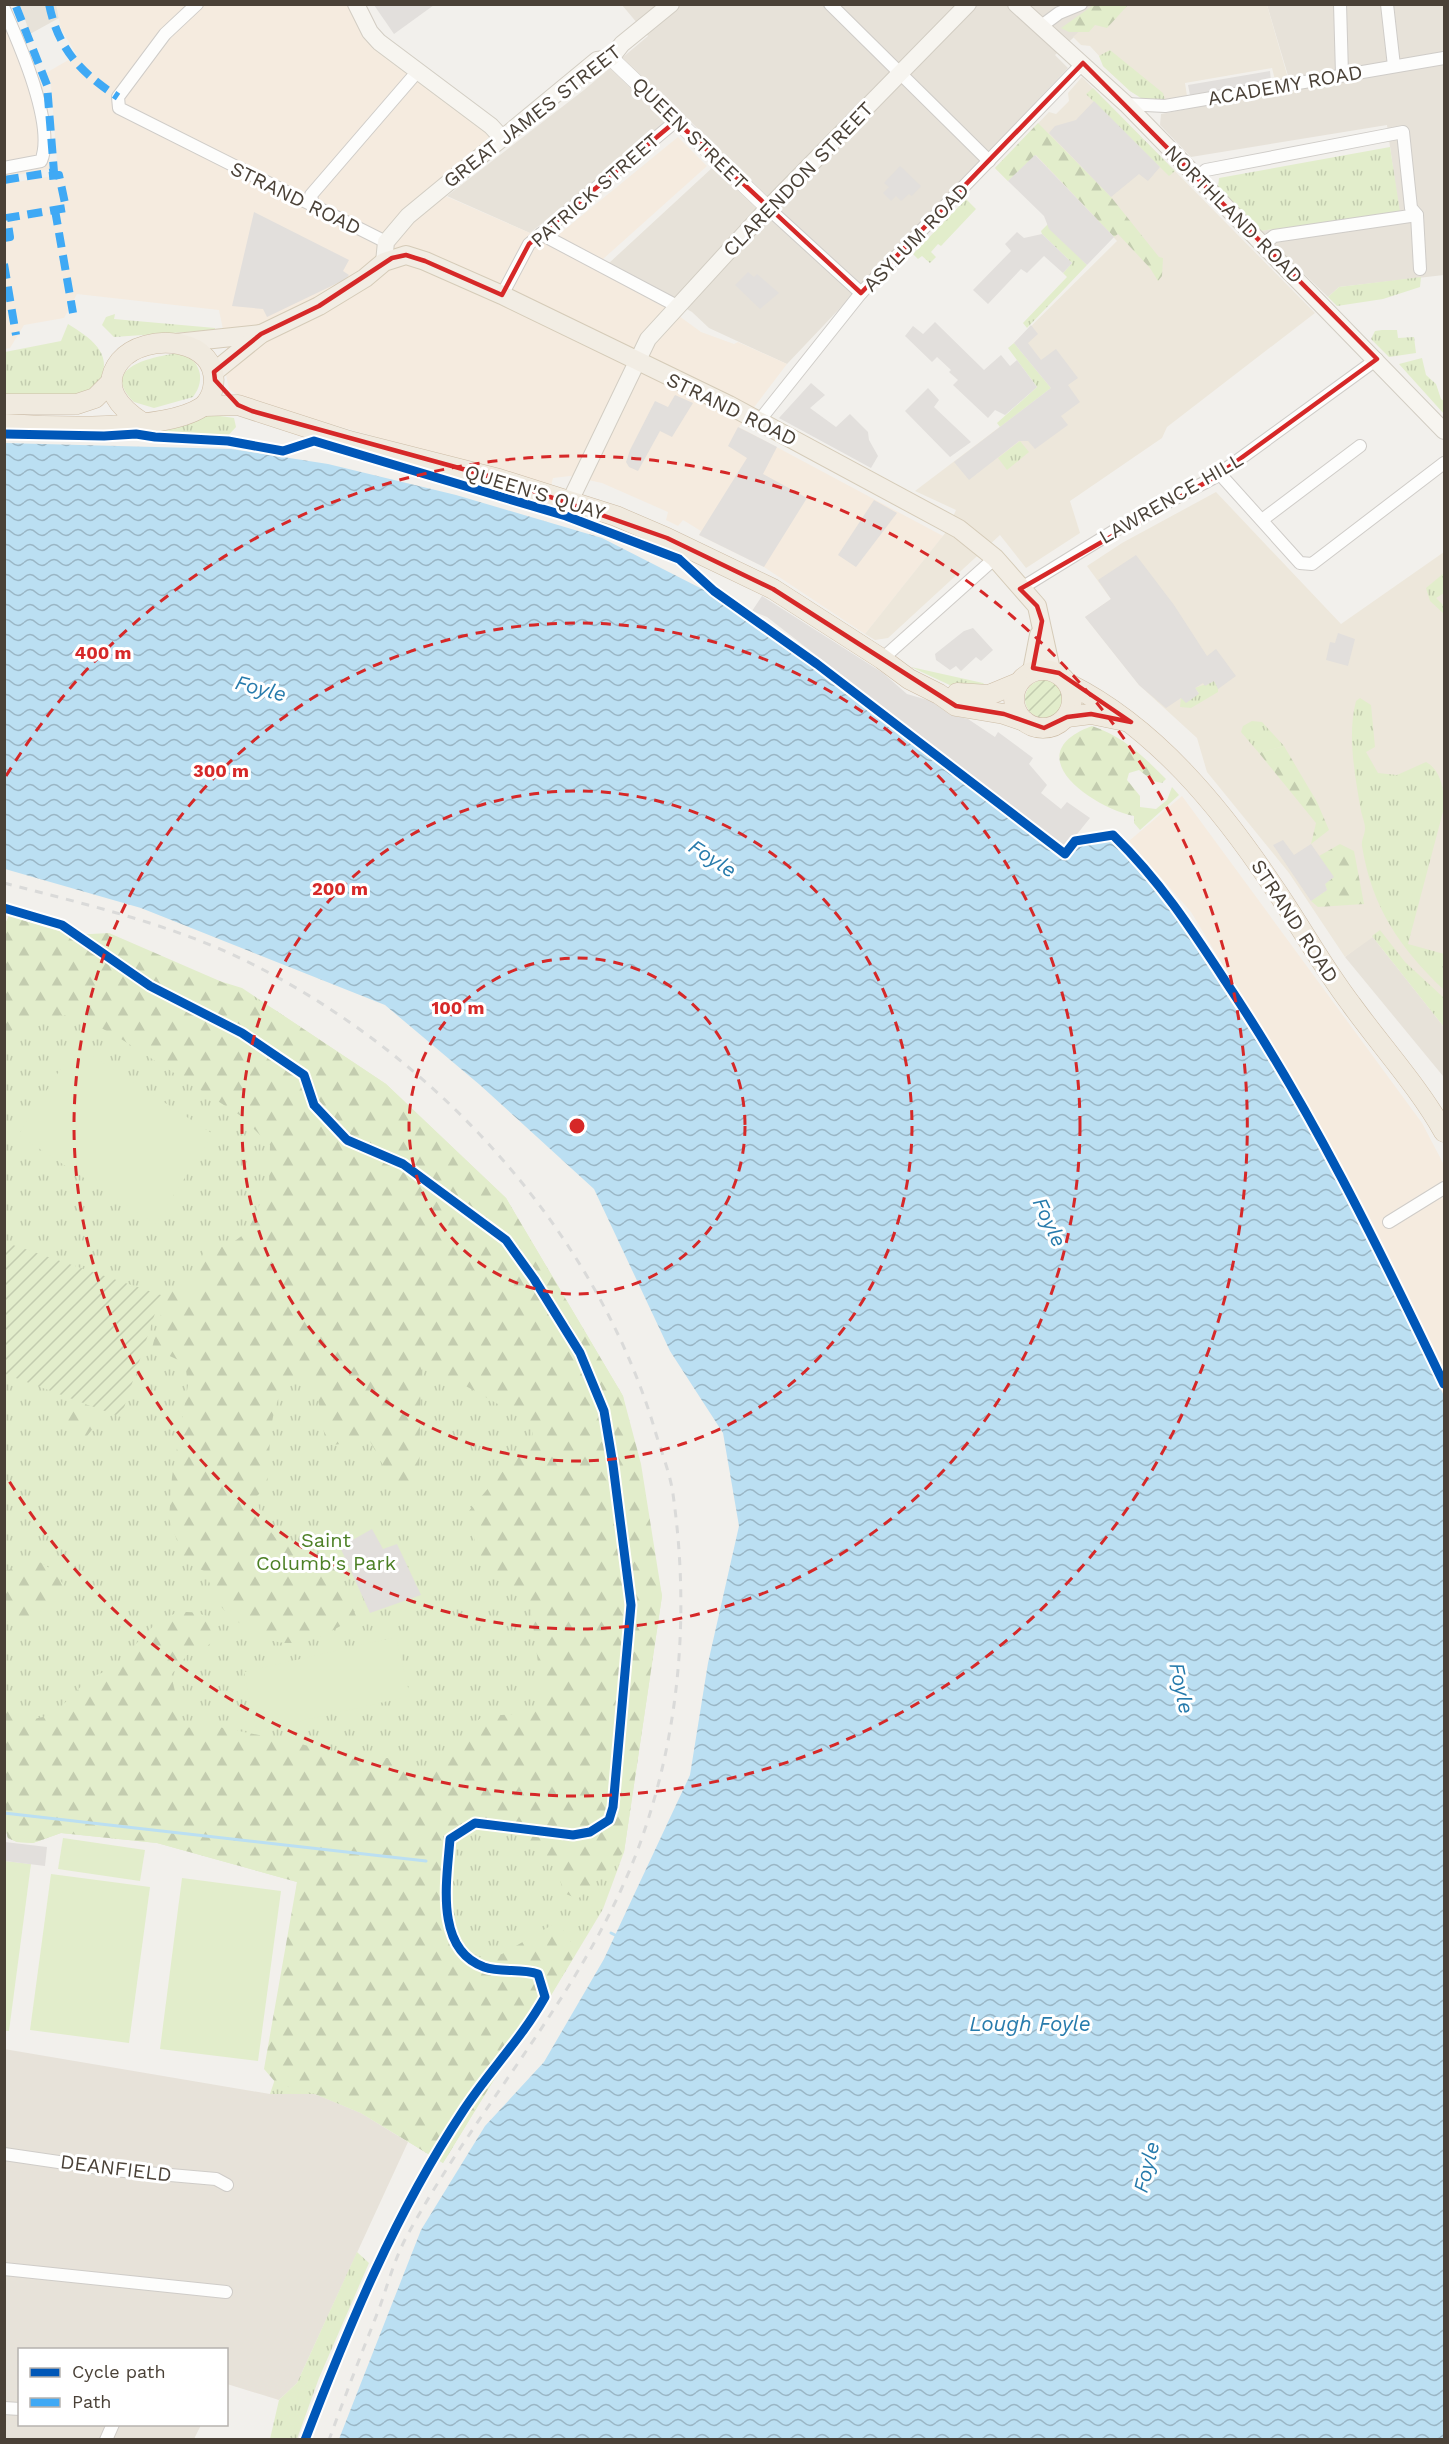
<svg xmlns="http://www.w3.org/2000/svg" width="1449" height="2444" viewBox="0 0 1449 2444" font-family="'Work Sans',sans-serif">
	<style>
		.residential { fill: #e7e2d9 }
		.commercial { fill: #f5ebdf }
		.education { fill: #ede7db }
		.grass { fill: url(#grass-tufts) }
		.forest { fill: url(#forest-firs) }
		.garden { fill: url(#garden-furrows) }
		.pitch { fill: #e2edcb }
		.parking { fill: #e2dfdc }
		.water { fill: url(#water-waves) }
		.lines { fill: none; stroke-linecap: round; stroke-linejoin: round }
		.stream { stroke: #bbdff2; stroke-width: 3 }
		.minor-casing { stroke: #cfccc8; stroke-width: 14 }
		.tertiary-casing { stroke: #cfccc8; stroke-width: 16 }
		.secondary-casing { stroke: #d2cdc3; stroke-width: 18 }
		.primary-casing { stroke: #d5cbb8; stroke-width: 20 }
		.trunk-casing { stroke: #ccbca6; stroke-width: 21 }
		.minor { stroke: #fdfdfc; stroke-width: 12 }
		.tertiary { stroke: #fdfdfc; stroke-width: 15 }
		.secondary { stroke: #f7f5f0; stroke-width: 16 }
		.primary { stroke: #f2ede4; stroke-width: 18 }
		.trunk { stroke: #f0eadf; stroke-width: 20 }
		.rail { stroke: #dadad9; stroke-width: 3; stroke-dasharray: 8 8; stroke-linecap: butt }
		.quiet { stroke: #3fa9f5; stroke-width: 8; stroke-dasharray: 15 8; stroke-linecap: butt }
		.cycleway-casing { stroke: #fff; stroke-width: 13 }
		.cycleway { stroke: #0057b8; stroke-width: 9 }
		.marked { fill: none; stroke: #d62828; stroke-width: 4.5; stroke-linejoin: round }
		.ring { fill: none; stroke: #d62828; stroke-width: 3; stroke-dasharray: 10 8 }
		.labels { text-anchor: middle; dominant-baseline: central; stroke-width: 6; stroke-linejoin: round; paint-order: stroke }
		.street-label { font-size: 20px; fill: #4a4137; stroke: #fff }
		.park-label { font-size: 20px; fill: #4d8026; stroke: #fff }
		.water-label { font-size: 21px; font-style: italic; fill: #277bac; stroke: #fff }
		.centre { fill: #d62828; stroke: #fff; stroke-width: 3 }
		.ring-label { font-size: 18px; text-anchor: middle; font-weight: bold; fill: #d62828; stroke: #fff; stroke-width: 6; stroke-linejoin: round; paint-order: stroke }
	</style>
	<defs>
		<pattern id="grass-tufts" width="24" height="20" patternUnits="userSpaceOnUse" patternTransform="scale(1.5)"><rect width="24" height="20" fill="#e2edcb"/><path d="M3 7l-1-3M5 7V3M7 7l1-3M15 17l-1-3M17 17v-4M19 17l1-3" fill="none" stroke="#c3ccaf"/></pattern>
		<pattern id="forest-firs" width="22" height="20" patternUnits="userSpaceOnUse" patternTransform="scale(1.5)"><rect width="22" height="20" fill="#e2edcb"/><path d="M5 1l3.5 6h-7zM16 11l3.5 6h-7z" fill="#c3ccaf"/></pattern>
		<pattern id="garden-furrows" width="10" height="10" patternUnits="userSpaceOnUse" patternTransform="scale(1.5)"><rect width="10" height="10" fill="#e2edcb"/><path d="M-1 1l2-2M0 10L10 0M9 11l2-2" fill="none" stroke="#c3ccaf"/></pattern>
		<pattern id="water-waves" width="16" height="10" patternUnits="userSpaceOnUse" patternTransform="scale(1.5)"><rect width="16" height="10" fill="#bbdff2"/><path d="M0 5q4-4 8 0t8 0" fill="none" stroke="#9ab6c5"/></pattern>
	</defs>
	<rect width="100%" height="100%" fill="#f2f0ec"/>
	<g class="residential">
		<polygon points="20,5 57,5 59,18 30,34"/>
		<polygon points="622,5 1108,5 1055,55 1068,68 787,364 709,328 692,312 608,264 725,156 681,112 530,233 447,196 584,90 648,36"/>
		<polygon points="1267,5 1444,5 1444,275 1339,287 1328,297 1260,231 1399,212 1387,125 1191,157 1160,125 1161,114 1292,89"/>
		<polygon points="1372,936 1444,1027 1444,1085 1443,1076 1345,957"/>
		<polygon points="4,2049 270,2094 315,2094 361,2113 408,2142 297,2383 279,2400 227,2384 226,2350 20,2350 20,2424 201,2425 194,2439 5,2439"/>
	</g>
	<g class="commercial">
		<polygon points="9,4 43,87 50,169 5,177 4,5"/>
		<polygon points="56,5 360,5 378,44 493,133 434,191 530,233 547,244 678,137 707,166 602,260 701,332 734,344 738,342 787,364 739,427 943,536 865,634 764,567 699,535 701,531 683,520 678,526 666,520 668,512 602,483 570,476 553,478 551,486 245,400 229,389 226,375 230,364 219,310 77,294 64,318 24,325 10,348 5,349 5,184 58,175 51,85 46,73 77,55 61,29"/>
		<polygon points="1182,796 1422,1123 1444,1165 1444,1377 1350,1183 1276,1053 1191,912 1129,841"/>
	</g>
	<g class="education">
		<polygon points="1108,5 1267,5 1288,78 1275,80 1272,68 1185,83 1187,96 1151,102 1130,91 1103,66 1102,59 1090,46 1081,45 1073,37"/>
		<polygon points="1082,77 1315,313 1167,427 1162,438 1070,501 1080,533 1026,568 1000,535 888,638 875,640 865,634 946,532 956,510 915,491 1051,388 1014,343 1117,241 1035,155 1008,181 995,168 1049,112 1056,114 1069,101 1068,93"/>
		<polygon points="1216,492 1341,624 1444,552 1444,1027 1373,937 1345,957 1289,873 1207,772 1197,738 1139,685 1085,617 1111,599 1087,566 1122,543"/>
	</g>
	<g class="grass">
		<polygon points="1110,50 1163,93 1165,100 1147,102 1130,91 1103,66 1099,56"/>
		<polygon points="1093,88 1175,171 1169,176 1086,94"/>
		<polygon points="1390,147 1400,212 1260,231 1218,187 1219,178"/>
		<polygon points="966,199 976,209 941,246 938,244 931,252 936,257 930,263 922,256 918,259 913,254"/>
		<polygon points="1048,224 1087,265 1027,328 1023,323 1067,277 1063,273 1072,263 1042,234 1041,231"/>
		<polygon points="1421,277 1420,287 1383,299 1337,306 1328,297 1339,287"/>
		<polygon points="115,314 114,319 215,328 215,330 114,337 102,325 106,317"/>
		<path d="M68 324C89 337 114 353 100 380 97 386 89 393 83 396 69 402 21 395 5 394V352L61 341Z"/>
		<polygon points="1382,330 1397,330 1398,338 1414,337 1416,353 1389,357 1371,339 1375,331"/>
		<polygon points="1014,343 1051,388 1000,427 997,423 1037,387 1008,348"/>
		<path d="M178 353C200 358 207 379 193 397L154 408 134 402C98 366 154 357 178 353Z"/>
		<polygon points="1422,358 1426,375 1436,384 1441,399 1444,401 1444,414 1399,364"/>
		<polygon points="207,414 234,418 236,427 225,439 158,436 134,430 193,422"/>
		<polygon points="1020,441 1029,452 1007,470 998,458"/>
		<polygon points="1444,573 1444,593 1436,598 1444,606 1444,614 1430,601 1426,588"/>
		<polygon points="911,667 983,683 985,685 956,688"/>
		<polygon points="1214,681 1218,686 1218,692 1191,708 1180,707 1181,697 1199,693 1195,688"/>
		<path d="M1360 698 1371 705 1375 747 1366 752 1378 773 1397 775 1426 762C1442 771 1444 791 1444 808L1408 944 1444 954V990C1400 948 1372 908 1362 846 1361 840 1365 835 1365 828 1365 823 1362 816 1361 811 1355 776 1347 735 1356 701Z"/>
		<polygon points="1252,721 1262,722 1284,746 1259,753 1241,732 1243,726"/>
		<polygon points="9,916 242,988 386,1084 506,1198 623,1396 662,1596 624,1852 603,1909 532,2027 495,2078 443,2163 361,2113 315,2094 270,2094 285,2049 297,1882 157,1843 61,1833 33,1843 17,1842 8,1838 6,1831 5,1832 4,926"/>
		<polygon points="1380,930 1405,962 1444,998 1444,1027 1372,936"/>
		<polygon points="357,2252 369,2263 319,2378 297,2439 270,2439 279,2400 297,2383"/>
	</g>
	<g class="forest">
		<polygon points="1095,4 1128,5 1107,28 1095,25 1089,32 1069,32 1061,28"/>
		<polygon points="1038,123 1111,197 1159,257 1163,258 1162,276 1158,281 1150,268 1118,234 1114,237 1036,155 1008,181 995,168"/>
		<path d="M1092 726C1123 736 1144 757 1166 779L1162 783 1153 781 1139 770 1129 773 1127 780 1140 796V807L1156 809 1167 800 1172 787 1179 795 1140 830 1134 823V816C1091 807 1016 754 1092 726Z"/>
		<polygon points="1284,746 1317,802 1329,830 1311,844 1316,823 1259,753"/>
		<polygon points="1340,844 1354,851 1364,904 1318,907 1311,901 1327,890 1325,884 1333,877 1319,856"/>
		<path d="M9 916 72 935 109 933 222 982 275 1010 386 1084 506 1198 623 1396 641 1464 662 1596 624 1852 578 1899 566 1894 550 1859 533 1843 509 1827 472 1818 443 1832 445 1885 444 1937 482 1958 502 1954 552 1925 568 1933 575 1955 531 2028 495 2078 443 2163 361 2113 315 2094 277 2084 264 2069 297 1882 157 1843 61 1833 33 1843 17 1842 8 1838 6 1831 4 1832 5 1695 20 1719C27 1719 36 1719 43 1717 62 1712 76 1687 93 1677 101 1672 112 1671 118 1665 145 1636 166 1597 211 1618L214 1631 211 1643 199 1652 187 1655 171 1675 184 1728 209 1725 294 1742 355 1759 388 1758 414 1767 435 1768 453 1756 463 1733 483 1716 518 1714 543 1701 529 1594 508 1584 478 1554 468 1512 532 1437 534 1424 446 1375 421 1368 419 1482 415 1495 400 1497 370 1441C354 1436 342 1448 326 1444L316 1387 305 1373 289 1377C265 1417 272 1444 267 1486L256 1497 263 1522 279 1542C334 1548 338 1568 356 1616 315 1644 283 1656 241 1624 231 1617 220 1608 215 1597 211 1588 209 1579 204 1571L185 1562 169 1519 172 1477 188 1385 185 1363 152 1348 168 1288 193 1294 204 1249 228 1246 247 1232 269 1184 270 1145 241 1116 118 1037 75 1014 24 1020 5 1036 4 926Z"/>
		<polygon points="75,1400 101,1410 103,1415 84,1440 69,1427 67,1415"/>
		<path d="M35 1561C47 1562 63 1581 67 1592L35 1617 5 1622V1571Z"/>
	</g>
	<g class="garden">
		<circle cx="1044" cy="699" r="19"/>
		<polygon points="4,1242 161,1295 121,1417 5,1374"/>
	</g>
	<g class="pitch">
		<polygon points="76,1045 213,1134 155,1224 18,1135"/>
		<polygon points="396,1637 410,1696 257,1731 244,1672"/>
		<polygon points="63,1838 145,1850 140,1881 58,1869"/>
		<polygon points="5,1861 31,1864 9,2031 5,2031"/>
		<polygon points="51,1874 150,1887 129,2043 30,2030"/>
		<polygon points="182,1878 281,1891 258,2061 160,2049"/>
	</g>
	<g class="parking">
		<polygon points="374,5 434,5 394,34"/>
		<polygon points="1270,71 1271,81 1190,95 1188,85"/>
		<polygon points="1094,101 1160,167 1148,181 1139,174 1111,197 1049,133 1055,126 1076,120"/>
		<polygon points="1035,155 1114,237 1087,265 1049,229 1044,216 1008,181"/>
		<polygon points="900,166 921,186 912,196 909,194 901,201 896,196 891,201 883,193 889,187 884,183"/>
		<polygon points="254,212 349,260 343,271 349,275 346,279 267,317 263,309 232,306"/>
		<polygon points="1017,232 1024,238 1042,234 1072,263 1063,273 1044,256 1027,273 1021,269 988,304 973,290 1011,251 1005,244"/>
		<polygon points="748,272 754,277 757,274 779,293 760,309 735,285"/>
		<polygon points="935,322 984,370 1001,355 1010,366 1017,360 1037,387 1005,415 995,410 988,418 953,385 958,380 949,372 951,370 937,357 932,362 905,336 913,326 923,334"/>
		<polygon points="1031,325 1038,334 1028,343 1041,360 1056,349 1078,378 1068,385 1080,402 1061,416 1068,425 1035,449 1028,441 1019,441 969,480 954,462 1051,388 1014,343"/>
		<polygon points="811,383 825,395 810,408 836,427 850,414 868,432 869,440 878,456 871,468 779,418"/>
		<polygon points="928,388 939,400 934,407 971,442 950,457 905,411"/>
		<polygon points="675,395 693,403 672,437 660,431 638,471 629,467 626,462 630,450 655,401 668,407"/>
		<polygon points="738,427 777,447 763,474 807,498 764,567 699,535 747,458 728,446"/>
		<polygon points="874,500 897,513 856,567 838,555"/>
		<polygon points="1136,555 1174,605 1207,656 1216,649 1236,676 1218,689 1214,681 1205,686 1203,683 1195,688 1199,694 1186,703 1181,698 1166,708 1139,685 1085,617 1111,599 1098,580"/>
		<polygon points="762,596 883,673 907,694 931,701 951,715 968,719 995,737 998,732 1033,758 1029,764 1047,785 1041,793 1061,809 1067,802 1090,818 1065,849 767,617 752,611"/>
		<polygon points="973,628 993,650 981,661 976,657 961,671 956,666 950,670 936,660 935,654 964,631"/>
		<polygon points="1338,633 1355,639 1348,666 1326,660 1330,642 1335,643"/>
		<polygon points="1283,840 1294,855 1311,844 1334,877 1325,884 1327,890 1311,901 1273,845"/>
		<polygon points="372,1529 383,1549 397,1544 421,1595 370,1613 340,1547"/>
		<polygon points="5,1842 47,1847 45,1866 5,1861"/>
	</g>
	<polygon class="water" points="5,443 231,449 328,464 456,495 602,538 714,595 749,618 911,738 1065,860 1077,844 1111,839 1165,900 1283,1082 1376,1254 1375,1258 1382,1265 1444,1396 1444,2439 339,2439 421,2230 485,2126 544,2062 604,1959 690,1775 708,1663 739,1526 723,1433 670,1351 594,1189 480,1085 385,1005 141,908 5,869"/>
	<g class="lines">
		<g class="stream">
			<polyline points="4,1813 426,1861"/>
			<polyline points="611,1933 615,1935"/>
		</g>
		<g class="minor-casing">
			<g id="minor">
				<polyline points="197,4 165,34 118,97 119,108 386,242"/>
				<polyline points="830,4 989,161"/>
				<polyline points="1340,4 1342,74"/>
				<polyline points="1387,4 1394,66"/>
				<path d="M4 9C19 43 56 126 41 161L4 168"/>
				<polyline points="1040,27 1059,13 1081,4"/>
				<polyline points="1126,104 1165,106 1444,58"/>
				<polyline points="1196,178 1206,170 1403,132 1411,208 1417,215 1420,269"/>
				<polyline points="313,206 311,195 417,72"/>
				<polyline points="768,208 861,293"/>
				<polyline points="541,234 677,306"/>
				<polyline points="1264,244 1274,236 1417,215"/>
				<polyline points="502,295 529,244 676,121"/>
				<polyline points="759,421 861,293 1083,63"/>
				<polyline points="1219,473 1300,563 1312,564 1444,463"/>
				<polyline points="1262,520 1360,446"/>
				<polyline points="1020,589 1114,531 1215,477 1377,359"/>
				<polyline points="882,659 995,558"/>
				<polyline points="1389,1222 1444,1188"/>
				<polyline points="4,2154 113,2170 216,2179 227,2185"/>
				<polyline points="4,2269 226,2292"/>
				<polyline points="4,2408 20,2409"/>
				<polyline points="106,2440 113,2424"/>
			</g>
		</g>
		<g class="tertiary-casing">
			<polyline id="tertiary" points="611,58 768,208"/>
		</g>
		<g class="secondary-casing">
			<g id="secondary">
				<polyline points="356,4 370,32 379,42 491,126 501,137"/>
				<polyline points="1016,4 1126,104 1444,431"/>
				<polyline points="384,262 386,242 408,216 597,60 611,58 622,44 671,4"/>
				<polyline points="570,501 648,339 768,208 968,4"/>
			</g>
		</g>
		<g class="primary-casing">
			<g id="primary">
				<polyline points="176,343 261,334"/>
				<polyline points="214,372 261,334 319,306 365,278 384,262 406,255 425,261 502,295 729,405 959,529 995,558 1037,606 1051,670"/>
				<polyline points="1032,671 1039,635"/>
			</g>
		</g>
		<g class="trunk-casing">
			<g id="trunk">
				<polyline points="4,404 77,404 95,398 112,381"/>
				<polyline points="205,406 238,405 349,441 499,479 616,516 667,538 773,589 882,659 909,679 939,694 956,706 1004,714 1024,721"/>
				<path d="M4 424C51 427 164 432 202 407 208 403 212 394 213 388 222 337 145 331 120 361 99 387 121 409 143 423"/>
				<circle cx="1043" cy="699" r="29"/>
				<path d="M1069 684C1155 727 1221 808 1273 886 1300 925 1322 966 1351 1004 1382 1047 1418 1086 1444 1132"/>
				<polyline points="957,693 989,695 1018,683"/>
				<polyline points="1067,717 1091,714 1125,721"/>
			</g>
		</g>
		<use href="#minor" class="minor"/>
		<use href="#tertiary" class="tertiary"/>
		<use href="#secondary" class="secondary"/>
		<use href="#primary" class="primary"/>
		<use href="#trunk" class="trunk"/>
		<path class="rail" d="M4 883C84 904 167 923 242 959 430 1050 593 1226 654 1427 660 1449 670 1472 673 1494 690 1614 680 1735 638 1849 585 1991 480 2102 408 2234 395 2257 388 2284 379 2309 362 2352 345 2396 329 2440"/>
		<g class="quiet">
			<path d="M49 4C58 49 81 73 118 97"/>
			<polyline points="4,180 54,172 47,85 15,4"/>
			<polyline points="55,210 73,313"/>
			<polyline points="4,238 10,237 7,218 66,208 59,175 49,176"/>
			<polyline points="4,264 16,335"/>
		</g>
		<g class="cycleway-casing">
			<g id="cycleway">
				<path d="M4 434 104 436 136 434 155 437 228 441 283 451 314 441 566 516 679 559 714 591 817 664 1065 854 1075 841 1113 835C1160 881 1190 927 1226 982 1311 1109 1378 1246 1444 1384"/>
				<path d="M4 908 62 925 150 986 242 1033 304 1075 314 1105 347 1140 403 1164 506 1240 534 1279 580 1353 604 1411 613 1465 631 1605 613 1807 609 1820 590 1832 573 1835 475 1823 450 1839C447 1879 434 1949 484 1967 502 1973 521 1968 538 1974L545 1997C520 2041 489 2071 463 2111 395 2214 349 2325 305 2440"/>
			</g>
		</g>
		<use href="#cycleway" class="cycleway"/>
	</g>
	<path class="marked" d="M1083 63 1377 359 1215 477 1020 589 1037 606 1042 621 1033 668 1059 673 1131 722 1091 714 1067 717 1044 728 1004 714 956 706 773 589 667 538 499 479 252 411 238 405 215 380 214 372 261 334 319 306 392 258 406 255 425 261 502 295 529 244 676 121 861 293Z"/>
	<g class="ring">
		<circle cx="577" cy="1126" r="168"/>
		<circle cx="577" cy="1126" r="335"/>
		<circle cx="577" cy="1126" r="503"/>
		<path d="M6 776A670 670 0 1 1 6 1476"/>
	</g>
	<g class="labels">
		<g class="street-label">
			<text transform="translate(1285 85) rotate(-10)">ACADEMY ROAD</text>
			<text transform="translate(532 116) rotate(-38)">GREAT JAMES STREET</text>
			<text transform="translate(690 133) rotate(44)">QUEEN STREET</text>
			<text transform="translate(798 179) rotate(-46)">CLARENDON STREET</text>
			<text transform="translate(595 190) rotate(-41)">PATRICK STREET</text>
			<text transform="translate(296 198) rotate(26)">STRAND ROAD</text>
			<text transform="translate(1234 214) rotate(45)">NORTHLAND ROAD</text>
			<text transform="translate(916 237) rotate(-46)">ASYLUM ROAD</text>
			<text transform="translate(732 409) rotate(26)">STRAND ROAD</text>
			<text transform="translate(535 492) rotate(17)">QUEEN'S QUAY</text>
			<text transform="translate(1171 498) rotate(-30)">LAWRENCE HILL</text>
			<text transform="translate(1295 921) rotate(57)">STRAND ROAD</text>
			<text transform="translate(116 2168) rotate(7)">DEANFIELD</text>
		</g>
		<g class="park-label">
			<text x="326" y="1540">Saint<tspan x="326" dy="23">Columb's Park</tspan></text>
		</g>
		<g class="water-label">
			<text transform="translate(261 688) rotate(15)">Foyle</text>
			<text transform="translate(713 858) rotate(33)">Foyle</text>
			<text transform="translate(1050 1222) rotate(65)">Foyle</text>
			<text transform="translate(1182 1688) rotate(78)">Foyle</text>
			<text x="1030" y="2023">Lough Foyle</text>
			<text transform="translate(1146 2167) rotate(-76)">Foyle</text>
		</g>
	</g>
	<circle cx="577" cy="1126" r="9" class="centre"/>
	<g class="ring-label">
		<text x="103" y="659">400 m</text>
		<text x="221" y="777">300 m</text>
		<text x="340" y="895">200 m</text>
		<text x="458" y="1014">100 m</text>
	</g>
	<rect width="1449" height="2444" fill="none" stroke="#4a4137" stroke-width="12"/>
	<rect x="18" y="2348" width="210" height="78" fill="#ffffff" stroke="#b7b3af" stroke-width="1.5"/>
	<rect x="30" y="2368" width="30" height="9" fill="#0057b8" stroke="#b7b3af" stroke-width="1.5"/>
	<text x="72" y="2378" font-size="18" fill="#4a4137">Cycle path</text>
	<rect x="30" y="2398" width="30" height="9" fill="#3fa9f5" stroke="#b7b3af" stroke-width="1.5"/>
	<text x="72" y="2408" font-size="18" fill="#4a4137">Path</text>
</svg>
